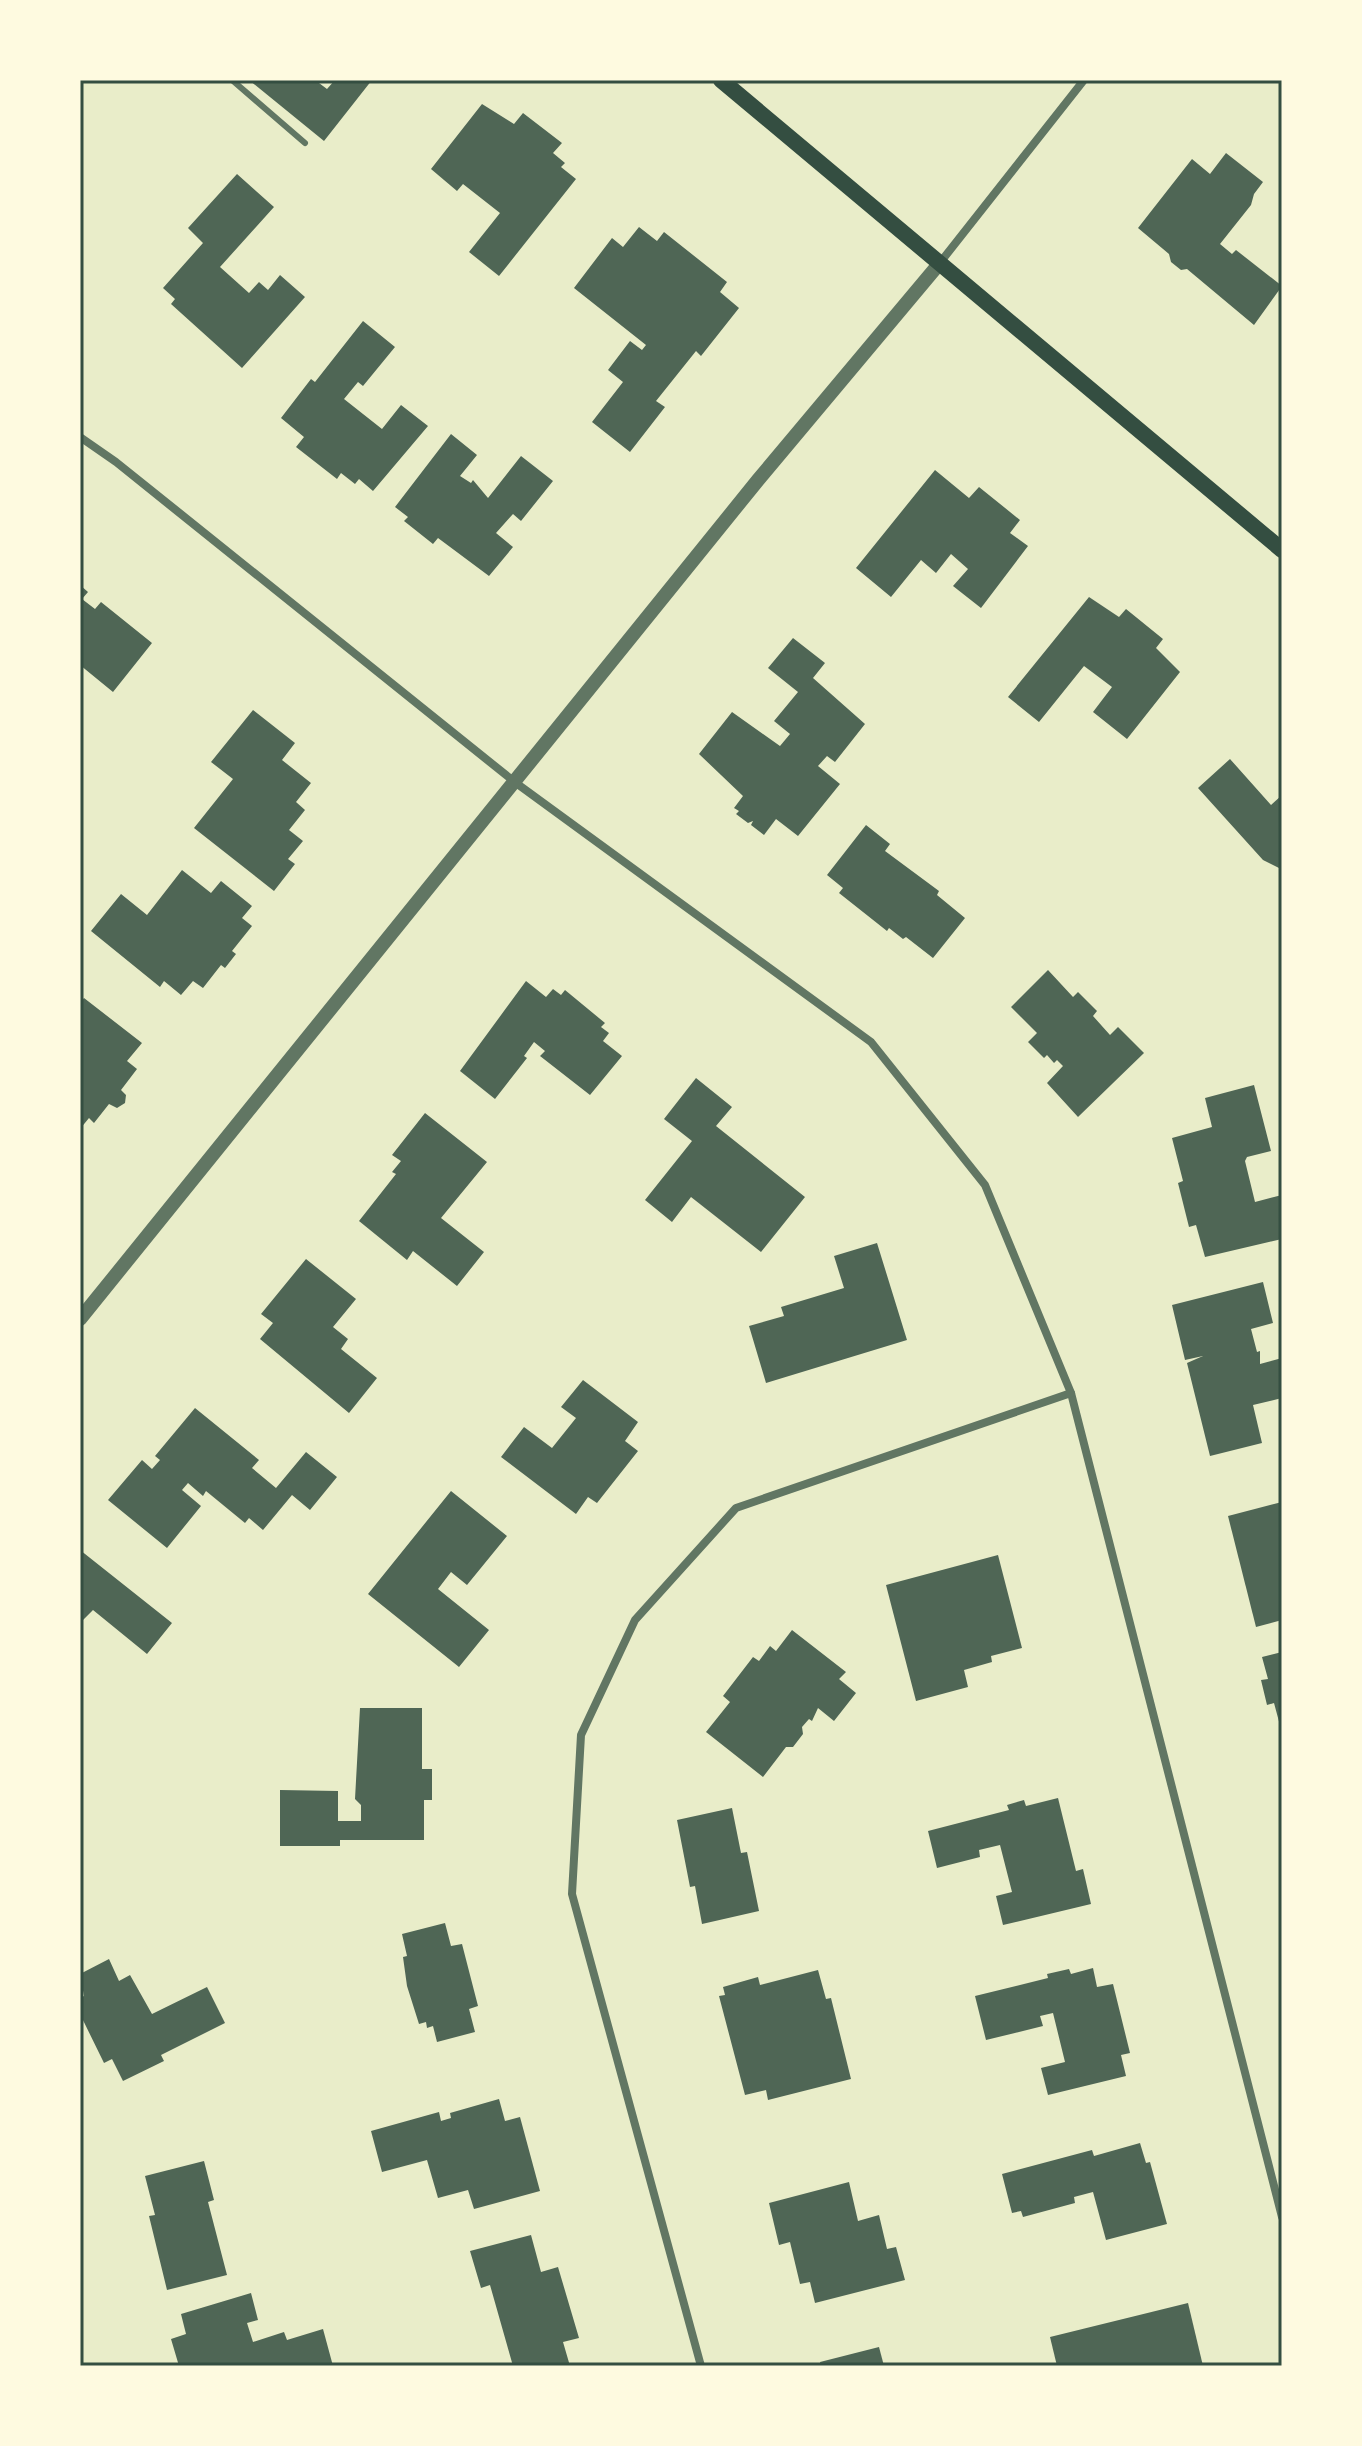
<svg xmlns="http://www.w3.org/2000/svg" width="1362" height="2446" viewBox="0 0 1362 2446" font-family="'PT Sans',sans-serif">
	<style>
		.building { fill: #4f6655 }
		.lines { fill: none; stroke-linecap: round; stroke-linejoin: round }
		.service { stroke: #617663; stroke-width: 6 }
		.minor { stroke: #617663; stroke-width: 8 }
		.tertiary { stroke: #617663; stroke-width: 14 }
		.secondary { stroke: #344e41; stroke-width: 16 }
		.neatline { fill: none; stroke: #344e41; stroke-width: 3 }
	</style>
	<rect width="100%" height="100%" fill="#e9edc9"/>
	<g class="building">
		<polygon points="249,80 315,80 327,89 335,80 372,80 324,141"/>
		<polygon points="482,104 514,124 523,113 562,143 553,153 565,163 561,167 576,179 499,276 469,252 500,213 463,184 457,191 431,169"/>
		<polygon points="1226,153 1263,182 1254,194 1251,205 1220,244 1232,254 1236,250 1282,286 1254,325 1187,269 1181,270 1171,262 1169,254 1138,228 1192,159 1210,174"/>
		<polygon points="237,174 274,207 220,267 249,293 259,282 268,290 280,275 305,297 242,368 171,304 175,299 163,288 203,243 188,228"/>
		<polygon points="639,227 657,241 664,232 727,282 720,292 739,308 701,356 696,351 656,401 665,407 630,452 592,422 623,382 608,370 630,341 642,350 646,345 574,288 612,238 623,247"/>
		<polygon points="363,321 395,347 363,386 358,382 344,399 382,429 401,405 428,426 373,491 359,479 355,484 341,473 337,479 296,447 304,437 281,418 311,379 315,382"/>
		<polygon points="451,434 477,455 460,476 471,483 473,480 488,498 521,456 553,481 521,521 513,514 496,533 513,547 489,576 438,538 433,544 404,521 408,517 395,507"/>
		<polygon points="935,470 969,498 979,487 1020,520 1010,533 1028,546 981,608 953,586 968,569 951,554 936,573 921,560 891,597 856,568"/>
		<polygon points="80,585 88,592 82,599 95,609 101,602 152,643 113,692 80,665"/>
		<polygon points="1089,597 1119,617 1126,609 1163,639 1156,648 1180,672 1127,739 1093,712 1112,687 1084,666 1039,722 1008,697"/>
		<polygon points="793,638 825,663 813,678 865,724 835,762 827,756 818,766 840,784 798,836 776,819 764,835 751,825 753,821 748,823 736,814 739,811 734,808 743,796 699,754 732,712 780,746 790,734 774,721 798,692 768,668"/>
		<polygon points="253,710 295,743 282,760 311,783 296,802 305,810 289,830 303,841 288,859 295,864 274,891 194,828 233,779 211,762"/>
		<polygon points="1230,759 1271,805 1282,795 1282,865 1279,868 1263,860 1198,788"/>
		<polygon points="866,825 890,844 885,851 939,891 937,895 965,918 933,958 906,937 903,939 889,928 887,931 839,893 843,888 827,875"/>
		<polygon points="182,870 211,893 221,881 252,906 242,918 252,926 232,951 236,954 225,968 221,965 203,988 193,981 181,995 164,981 160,987 91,931 121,894 147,915"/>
		<polygon points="1048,970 1073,997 1078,992 1097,1011 1093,1016 1110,1035 1118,1027 1144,1053 1078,1117 1047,1083 1063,1066 1057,1060 1054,1063 1047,1055 1044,1058 1028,1042 1037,1033 1011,1007"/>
		<polygon points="526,981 546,997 553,989 561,995 565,990 605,1023 601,1027 609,1033 603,1041 622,1056 590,1095 540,1056 545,1051 534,1042 524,1056 527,1058 495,1099 460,1071"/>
		<polygon points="84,998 142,1043 127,1061 137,1069 121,1090 126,1095 125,1103 117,1108 109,1104 94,1123 89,1118 80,1129 80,1003"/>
		<polygon points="696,1078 732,1107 716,1126 805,1197 761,1252 691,1197 672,1222 645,1200 692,1141 664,1119"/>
		<polygon points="1254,1085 1271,1151 1247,1157 1245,1161 1255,1202 1282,1195 1282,1239 1205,1257 1196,1225 1189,1227 1178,1183 1183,1181 1172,1138 1212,1127 1205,1098"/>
		<polygon points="425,1113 487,1162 441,1218 484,1252 457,1286 413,1251 407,1260 359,1221 396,1174 392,1172 401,1161 392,1155"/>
		<polygon points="877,1243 907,1340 766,1383 749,1326 784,1316 781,1307 844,1288 834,1256"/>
		<polygon points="306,1259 356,1299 333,1327 348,1339 341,1349 377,1378 349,1413 260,1339 273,1323 261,1314"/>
		<polygon points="1263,1282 1273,1323 1251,1329 1257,1352 1260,1351 1260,1364 1282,1358 1282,1398 1253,1405 1262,1443 1210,1456 1187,1363 1203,1356 1185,1360 1172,1305"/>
		<polygon points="583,1380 638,1422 625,1441 638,1451 597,1503 588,1497 576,1514 501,1457 524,1427 552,1448 576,1418 561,1407"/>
		<polygon points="195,1408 259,1460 252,1468 276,1488 306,1452 337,1477 310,1510 292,1495 263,1530 249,1518 245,1523 206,1491 203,1496 188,1483 182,1490 201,1506 167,1548 108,1500 142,1460 152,1469 160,1460 155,1456"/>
		<polygon points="451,1491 507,1536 467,1585 451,1572 438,1589 489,1630 459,1667 368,1594"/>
		<polygon points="1282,1502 1282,1620 1256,1627 1228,1516"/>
		<polygon points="80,1550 172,1623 147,1654 93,1610 80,1623"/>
		<polygon points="998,1555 1022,1648 991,1656 992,1662 964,1670 968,1687 916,1701 886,1585"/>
		<polygon points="792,1630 846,1672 839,1679 856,1693 834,1721 818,1708 812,1721 809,1719 802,1727 803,1734 793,1747 786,1747 763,1777 706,1732 730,1702 723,1696 753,1657 759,1661 770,1646 776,1651"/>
		<polygon points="1282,1652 1282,1729 1281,1729 1274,1703 1267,1705 1261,1680 1268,1679 1262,1657"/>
		<polygon points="360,1708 422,1708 422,1769 432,1769 432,1800 424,1800 424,1840 340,1840 340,1846 280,1846 280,1790 338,1791 338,1821 361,1821 361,1805 355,1799"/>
		<polygon points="1058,1798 1076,1871 1083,1869 1091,1904 1003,1925 996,1896 1012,1892 1000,1845 979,1850 980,1857 937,1868 928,1831 1009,1810 1007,1805 1024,1800 1026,1806"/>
		<polygon points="732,1808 741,1853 747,1852 759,1911 702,1924 695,1886 690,1887 677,1820"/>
		<polygon points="445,1923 451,1946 462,1944 478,2006 469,2009 475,2032 437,2042 433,2026 427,2028 426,2022 419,2024 407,1986 403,1957 407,1956 402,1934"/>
		<polygon points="109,1959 119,1981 130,1975 152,2014 207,1987 225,2023 161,2055 164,2061 123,2081 112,2059 104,2063 80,2014 80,1998 84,1996 80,1974"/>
		<polygon points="1093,1968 1097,1987 1113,1984 1130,2053 1121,2055 1126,2076 1048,2095 1041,2068 1065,2062 1053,2013 1040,2016 1043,2026 986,2040 975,1996 1048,1978 1047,1974 1069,1969 1071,1974"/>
		<polygon points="818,1970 826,1999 831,1998 851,2079 768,2100 766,2090 745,2095 719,1996 725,1995 723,1987 758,1977 760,1985"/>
		<polygon points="499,2099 505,2121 520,2117 540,2191 474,2209 468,2190 438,2198 427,2160 382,2172 371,2131 439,2112 441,2121 451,2118 450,2113"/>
		<polygon points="1140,2143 1146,2163 1150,2162 1167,2224 1106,2240 1093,2192 1074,2197 1075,2203 1023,2217 1021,2211 1012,2213 1002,2174 1092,2150 1094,2156"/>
		<polygon points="204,2161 214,2200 208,2202 227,2275 167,2290 149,2216 155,2215 145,2176"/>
		<polygon points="849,2182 858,2221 879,2215 887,2249 896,2247 905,2280 815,2303 810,2282 800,2284 790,2242 779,2245 769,2203"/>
		<polygon points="531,2235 541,2272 558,2267 579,2338 563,2342 570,2366 513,2366 490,2285 481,2288 470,2251"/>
		<polygon points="251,2293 258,2320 247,2323 253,2342 284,2332 287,2340 323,2329 333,2366 179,2366 171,2339 186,2334 181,2314"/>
		<polygon points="1188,2303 1203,2366 1057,2366 1050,2337"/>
		<polygon points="879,2347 884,2366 821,2366 820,2362"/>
	</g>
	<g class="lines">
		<polyline class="service" points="232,80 305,143"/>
		<g class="minor">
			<polyline points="939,264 1084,80"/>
			<polyline points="80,437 116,462 516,783 871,1042 985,1185 1071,1393 1282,2217"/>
			<polyline points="701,2366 572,1894 581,1735 635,1620 736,1508 1071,1393"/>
		</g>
		<polyline class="tertiary" points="80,1319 758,480 939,264"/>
		<polyline class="secondary" points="721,80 1282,550"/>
	</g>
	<rect width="1362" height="2446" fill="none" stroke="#fefae0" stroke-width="164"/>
	<rect x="82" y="82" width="1198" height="2282" class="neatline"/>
</svg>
